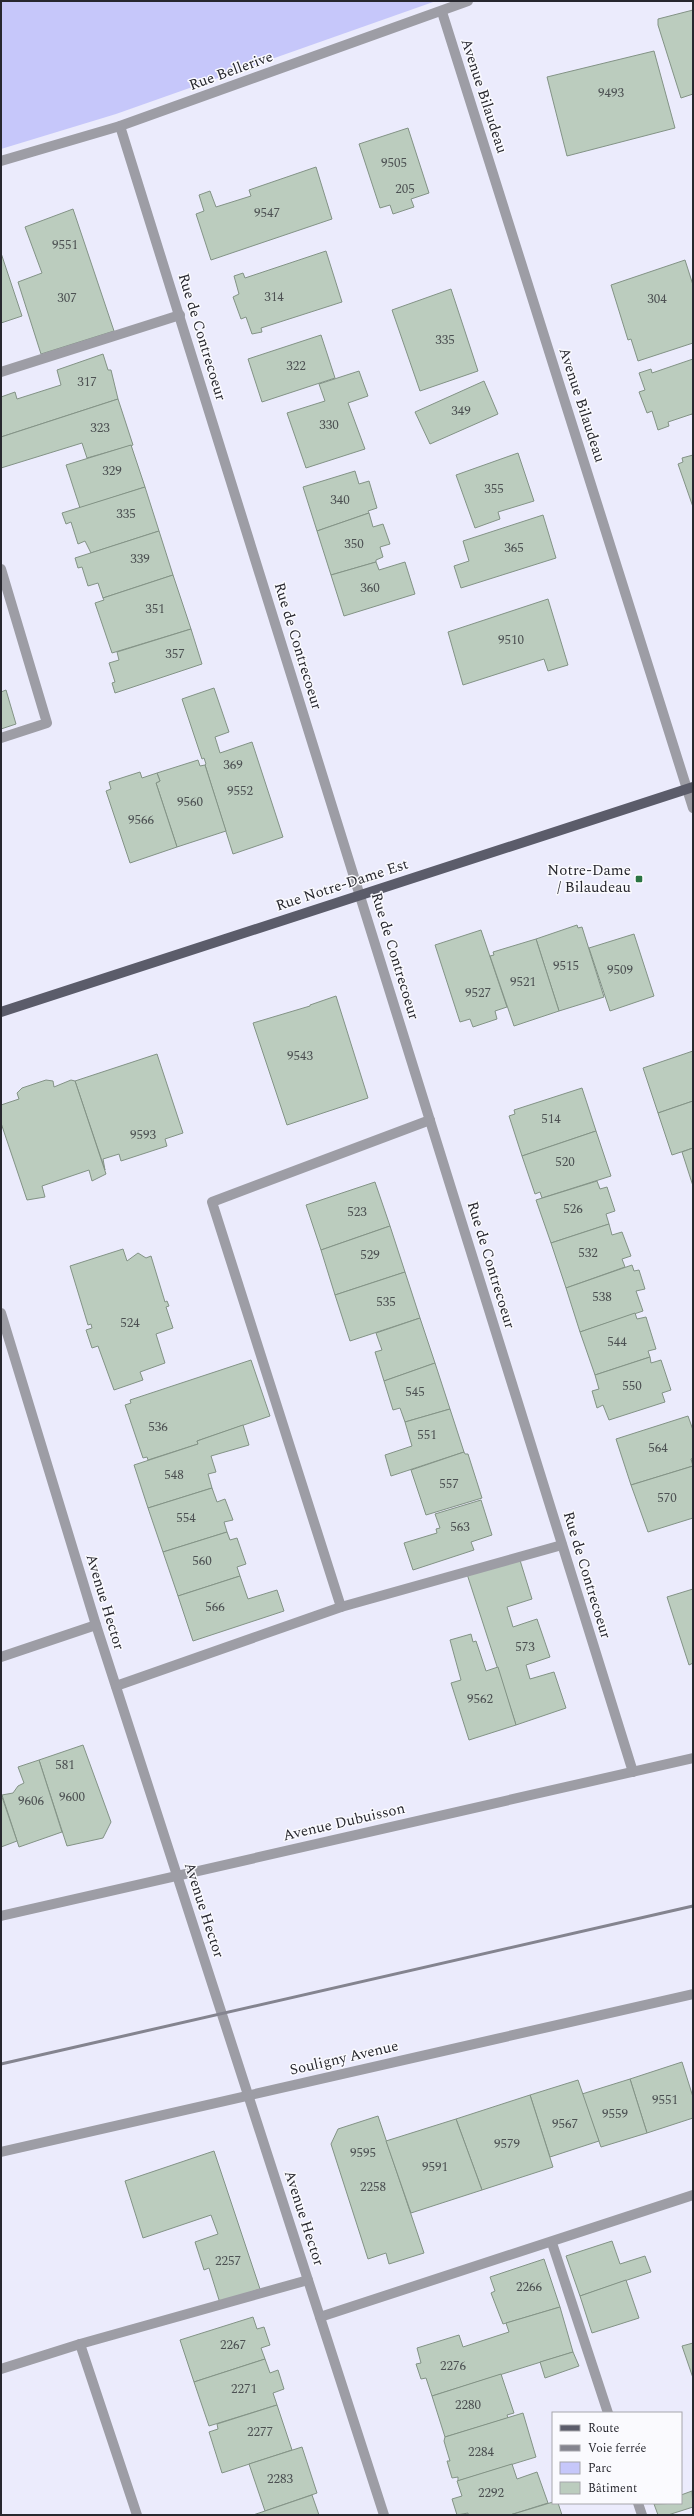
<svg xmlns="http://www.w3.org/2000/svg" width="694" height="2516" viewBox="0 0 694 2516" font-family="Spectral,serif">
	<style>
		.green { fill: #c6c7fa }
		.building { fill: #bbccbe; stroke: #839386 }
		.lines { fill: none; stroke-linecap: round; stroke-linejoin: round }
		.minor { stroke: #9d9da5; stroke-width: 10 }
		.major { stroke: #5b5c6a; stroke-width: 10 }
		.rail { stroke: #84848f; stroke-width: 3 }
		.poi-dot { fill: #2a7442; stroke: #fafafe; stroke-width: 1.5 }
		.labels { text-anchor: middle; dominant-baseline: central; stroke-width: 3; stroke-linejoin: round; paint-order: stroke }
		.number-label { font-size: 13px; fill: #4c5052 }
		.street-label { font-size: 15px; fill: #27272e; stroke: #fafafe }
		.poi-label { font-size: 15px; fill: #27272e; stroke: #fafafe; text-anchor: end }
	</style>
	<rect width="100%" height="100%" fill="#ebebfc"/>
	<polygon class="green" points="1,1 436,1 116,114 1,149"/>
	<g class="building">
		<polygon points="693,10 693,94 681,98 658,25 658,19"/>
		<polygon points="654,51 675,128 567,156 547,77"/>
		<polygon points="408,128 429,193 411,199 414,207 393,214 390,205 380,208 359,144"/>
		<polygon points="316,167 332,219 211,260 196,214 204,211 199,195 210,191 216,207 251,196 249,190"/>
		<polygon points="73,209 114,331 41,354 18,282 42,273 25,227"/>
		<polygon points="326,251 342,302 261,328 262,332 252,334 246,317 241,319 233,297 239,294 234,276 243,273 245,278"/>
		<polygon points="1,253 22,316 1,323"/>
		<polygon points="685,260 693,285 693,343 638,361 631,339 628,340 611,285"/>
		<polygon points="451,289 478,371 420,391 392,310"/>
		<polygon points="321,335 335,378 262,402 248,359"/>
		<polygon points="103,354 108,370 111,370 118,399 1,437 1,397 15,392 17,399 61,385 57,370"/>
		<polygon points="693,359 693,417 692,414 668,422 669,426 658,430 652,411 647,413 639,392 645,390 639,373 651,369 652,373"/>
		<polygon points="359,371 368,396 348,403 365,449 306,468 287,413 325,401 319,384"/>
		<polygon points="484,381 498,414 430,444 415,412"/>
		<polygon points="118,399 133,445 87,458 82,443 1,468 1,437"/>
		<polygon points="131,445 145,487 80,508 66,465"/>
		<polygon points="518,453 534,501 498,512 500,519 475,528 456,475"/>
		<polygon points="693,455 693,507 678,464 683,462 682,458"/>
		<polygon points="355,471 359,484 369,481 377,508 368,511 369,513 317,531 303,487"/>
		<polygon points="145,487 159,531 91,553 85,541 78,544 71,522 66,524 62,513"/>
		<polygon points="369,513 373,527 383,524 390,544 380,547 383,557 376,560 376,562 331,575 317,531"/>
		<polygon points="543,515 556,558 461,588 454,566 469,561 463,541"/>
		<polygon points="159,531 173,575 103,598 98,583 88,586 82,567 78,568 75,558"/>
		<polygon points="376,562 379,570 405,562 415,594 344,616 331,575"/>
		<polygon points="173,575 191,629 112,653 95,603 104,600 103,598"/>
		<polygon points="548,599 568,665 548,671 544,659 463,685 448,632"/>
		<polygon points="191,629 202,664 115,693 112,683 115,682 109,663 119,660 117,652"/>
		<polygon points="214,688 229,732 215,737 220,753 252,742 283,837 233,854 205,765 206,764 204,758 202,759 182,699"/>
		<polygon points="6,690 16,724 1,729 1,692"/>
		<polygon points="198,760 200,766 205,765 226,831 177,847 156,783 160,781 157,773"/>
		<polygon points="140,772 142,778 157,773 160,781 156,783 177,847 130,863 106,791 111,789 109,782"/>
		<polygon points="577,925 578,928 582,927 604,997 559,1011 536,939"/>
		<polygon points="481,930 507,1007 495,1011 497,1019 473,1027 470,1019 460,1022 435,945"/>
		<polygon points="634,934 654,996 610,1011 589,948"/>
		<polygon points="536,939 559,1011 514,1026 490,956 494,955 493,952"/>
		<polygon points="336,996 368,1098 287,1125 253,1023 310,1006 310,1005"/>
		<polygon points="693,1051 693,1101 658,1113 643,1068"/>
		<polygon points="157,1054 183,1133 165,1139 167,1146 121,1161 119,1154 103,1159 105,1170 75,1081"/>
		<polygon points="46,1080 53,1081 54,1087 71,1080 75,1081 106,1174 92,1181 89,1170 42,1186 45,1197 27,1200 1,1123 1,1105 19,1099 17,1093 22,1088"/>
		<polygon points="582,1088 596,1131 522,1156 509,1116 515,1114 514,1110"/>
		<polygon points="693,1101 693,1148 672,1155 658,1113"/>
		<polygon points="596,1131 611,1176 542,1198 540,1192 535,1194 522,1156"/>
		<polygon points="693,1148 693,1186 682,1152"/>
		<polygon points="597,1181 600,1189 607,1187 615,1211 606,1214 609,1224 551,1243 536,1200"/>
		<polygon points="375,1182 390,1226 321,1250 306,1205"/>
		<polygon points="609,1224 612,1235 622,1232 631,1256 622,1259 625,1267 566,1288 551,1243"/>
		<polygon points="390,1226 405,1272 335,1295 321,1250"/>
		<polygon points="123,1249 127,1261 138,1253 146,1258 151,1256 165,1302 167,1301 169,1306 166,1307 173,1328 156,1334 165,1363 140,1372 143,1380 114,1390 98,1346 92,1348 86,1330 92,1328 91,1324 88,1325 70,1266"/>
		<polygon points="632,1265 634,1271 639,1270 645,1289 636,1291 643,1311 580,1332 566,1288"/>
		<polygon points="405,1272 420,1318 350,1341 335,1295"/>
		<polygon points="635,1313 637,1319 646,1317 656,1349 648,1351 650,1357 595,1375 580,1332"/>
		<polygon points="420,1318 435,1363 384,1381 375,1352 382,1350 376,1333"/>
		<polygon points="650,1357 651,1363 661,1360 671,1390 662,1393 665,1402 609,1420 603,1405 597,1408 592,1391 599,1389 595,1375"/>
		<polygon points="251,1360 270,1416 197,1441 198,1444 148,1460 147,1457 143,1458 125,1405 131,1403 130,1400"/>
		<polygon points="435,1363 450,1409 405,1422 400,1408 393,1410 384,1381"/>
		<polygon points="450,1409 464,1452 391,1476 385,1455 412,1446 405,1422"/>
		<polygon points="688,1416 693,1430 693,1458 691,1459 693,1466 631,1485 616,1439"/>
		<polygon points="243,1425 249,1445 211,1456 216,1472 208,1474 212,1488 148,1508 134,1465 198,1444 197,1441"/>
		<polygon points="464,1452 465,1454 468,1454 482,1498 426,1515 411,1470"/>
		<polygon points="693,1466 693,1518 648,1532 631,1485"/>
		<polygon points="212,1488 217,1502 225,1499 233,1520 224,1522 227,1532 163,1552 148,1508"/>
		<polygon points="481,1500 492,1535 471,1542 474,1550 413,1570 404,1543 437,1533 436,1529 440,1528 435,1514"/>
		<polygon points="227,1532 230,1540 237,1538 246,1564 237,1567 240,1576 178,1596 163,1552"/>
		<polygon points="519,1557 532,1599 507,1607 513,1627 537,1619 550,1657 526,1665 530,1679 554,1672 566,1708 516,1725 467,1574"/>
		<polygon points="240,1576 248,1599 277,1590 284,1611 193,1641 178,1596"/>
		<polygon points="693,1589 693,1663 689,1665 667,1597"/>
		<polygon points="471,1634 473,1642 476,1641 486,1671 498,1667 516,1725 469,1740 451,1683 461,1680 450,1640"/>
		<polygon points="83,1745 111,1822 103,1838 67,1846 39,1760"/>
		<polygon points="39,1760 62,1832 19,1847 2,1795 13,1793 18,1786 24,1783 18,1767"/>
		<polygon points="1,1794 17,1841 1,1847"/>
		<polygon points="682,2062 693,2097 693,2118 647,2133 630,2079"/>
		<polygon points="630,2079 647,2133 601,2147 582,2094"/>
		<polygon points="578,2080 599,2141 550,2157 530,2095"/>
		<polygon points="530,2095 553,2167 482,2190 456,2119"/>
		<polygon points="378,2116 424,2253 389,2264 386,2253 368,2259 331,2144 338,2129"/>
		<polygon points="456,2119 482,2190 411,2213 386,2141"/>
		<polygon points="214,2151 260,2289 220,2303 209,2268 204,2270 195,2242 218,2234 211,2215 143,2238 125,2181"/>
		<polygon points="612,2241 620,2264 645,2256 651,2272 580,2296 566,2256"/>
		<polygon points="544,2259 560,2307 503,2324 491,2293 495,2291 490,2277"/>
		<polygon points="626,2280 639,2318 592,2333 580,2296"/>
		<polygon points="560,2307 573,2352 432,2396 426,2378 421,2379 416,2364 421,2363 417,2348 459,2335 463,2347 509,2332 506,2323"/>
		<polygon points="253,2317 257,2329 264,2327 270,2345 261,2348 265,2359 194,2382 180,2340"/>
		<polygon points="693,2343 693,2378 682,2346"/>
		<polygon points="573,2352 579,2366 545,2378 540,2362"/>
		<polygon points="265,2359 270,2373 278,2370 284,2389 273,2393 277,2405 209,2426 194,2382"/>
		<polygon points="501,2374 514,2413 507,2415 508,2418 445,2437 432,2396"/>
		<polygon points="277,2405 292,2450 222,2473 209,2432 218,2429 217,2424"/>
		<polygon points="523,2413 536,2457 461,2480 458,2481 458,2477 452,2478 447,2461 450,2461 444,2441 445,2437"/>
		<polygon points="302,2447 317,2493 265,2511 249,2464"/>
		<polygon points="512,2464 517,2479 537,2472 548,2503 510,2515 468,2515 468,2513 457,2515 452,2499 462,2496 457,2481"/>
		<polygon points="692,2491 693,2507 668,2515 658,2515 654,2504 681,2503 681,2495"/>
		<polygon points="312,2495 319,2515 253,2515 265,2511"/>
		<polygon points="553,2502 558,2503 562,2515 510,2515"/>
	</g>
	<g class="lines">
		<g class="minor">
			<polyline points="442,12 693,808"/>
			<polyline points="120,126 633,1772"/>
			<polyline points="1,161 120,126 468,1"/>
			<polyline points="1,372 180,315"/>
			<polyline points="1,569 47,723 1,738"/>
			<polyline points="1,1313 96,1625 384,2515"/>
			<polyline points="341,1607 562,1545"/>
			<polyline points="1,1657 96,1625"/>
			<polyline points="116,1686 341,1607 212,1202 430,1120"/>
			<polyline points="1,1916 693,1758"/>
			<polyline points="1,2152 693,1994"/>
			<polyline points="552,2243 608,2413"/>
			<polyline points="320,2317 693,2195"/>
			<polyline points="80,2344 308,2280"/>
			<polyline points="1,2369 80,2344 137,2515"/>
			<polyline points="638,2503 642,2515"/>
		</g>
		<polyline class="major" points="1,1012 693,787"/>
		<polyline class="rail" points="1,2064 693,1906"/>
	</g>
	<rect class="poi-dot" x="635" y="875" width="8" height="8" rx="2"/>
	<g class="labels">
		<g class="number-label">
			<text x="611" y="93">9493</text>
			<text x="394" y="163">9505</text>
			<text x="405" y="189">205</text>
			<text x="267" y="213">9547</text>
			<text x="65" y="245">9551</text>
			<text x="274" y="297">314</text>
			<text x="67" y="298">307</text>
			<text x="657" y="299">304</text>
			<text x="445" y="340">335</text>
			<text x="296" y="366">322</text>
			<text x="87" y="382">317</text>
			<text x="461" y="411">349</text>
			<text x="329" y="425">330</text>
			<text x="100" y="428">323</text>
			<text x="112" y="471">329</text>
			<text x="494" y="489">355</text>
			<text x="340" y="500">340</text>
			<text x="126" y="514">335</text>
			<text x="354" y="544">350</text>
			<text x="514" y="548">365</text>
			<text x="140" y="559">339</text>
			<text x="370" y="588">360</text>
			<text x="155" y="609">351</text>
			<text x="511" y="640">9510</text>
			<text x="175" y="654">357</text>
			<text x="233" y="765">369</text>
			<text x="240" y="791">9552</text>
			<text x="190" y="802">9560</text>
			<text x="141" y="820">9566</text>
			<text x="566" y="966">9515</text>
			<text x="620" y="970">9509</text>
			<text x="523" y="982">9521</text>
			<text x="478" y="993">9527</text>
			<text x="300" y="1056">9543</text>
			<text x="551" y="1119">514</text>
			<text x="143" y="1135">9593</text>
			<text x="565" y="1162">520</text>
			<text x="573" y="1209">526</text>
			<text x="357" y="1212">523</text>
			<text x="588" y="1253">532</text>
			<text x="370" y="1255">529</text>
			<text x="602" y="1297">538</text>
			<text x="386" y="1302">535</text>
			<text x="130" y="1323">524</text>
			<text x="617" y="1342">544</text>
			<text x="632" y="1386">550</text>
			<text x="415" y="1392">545</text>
			<text x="158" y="1427">536</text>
			<text x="427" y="1435">551</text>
			<text x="658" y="1448">564</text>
			<text x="174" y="1475">548</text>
			<text x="449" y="1484">557</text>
			<text x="667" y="1498">570</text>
			<text x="186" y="1518">554</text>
			<text x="460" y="1527">563</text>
			<text x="202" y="1561">560</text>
			<text x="215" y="1607">566</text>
			<text x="525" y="1647">573</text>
			<text x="480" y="1699">9562</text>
			<text x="65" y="1765">581</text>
			<text x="72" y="1797">9600</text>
			<text x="31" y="1801">9606</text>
			<text x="665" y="2100">9551</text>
			<text x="615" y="2114">9559</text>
			<text x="565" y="2124">9567</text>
			<text x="507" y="2144">9579</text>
			<text x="363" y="2153">9595</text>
			<text x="435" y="2167">9591</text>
			<text x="373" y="2187">2258</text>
			<text x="228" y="2261">2257</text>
			<text x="529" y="2287">2266</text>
			<text x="233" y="2345">2267</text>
			<text x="453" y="2366">2276</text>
			<text x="244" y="2389">2271</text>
			<text x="468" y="2405">2280</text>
			<text x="260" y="2432">2277</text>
			<text x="481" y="2452">2284</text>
			<text x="280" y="2479">2283</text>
			<text x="491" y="2493">2292</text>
		</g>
		<g class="street-label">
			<text transform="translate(231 71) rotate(-20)">Rue Bellerive</text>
			<text transform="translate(484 96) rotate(72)">Avenue Bilaudeau</text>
			<text transform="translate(202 337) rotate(73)">Rue de Contrecoeur</text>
			<text transform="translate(582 405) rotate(72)">Avenue Bilaudeau</text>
			<text transform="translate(298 646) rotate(73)">Rue de Contrecoeur</text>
			<text transform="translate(342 885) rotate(-18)">Rue Notre-Dame Est</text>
			<text transform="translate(395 956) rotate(73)">Rue de Contrecoeur</text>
			<text transform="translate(491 1265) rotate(73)">Rue de Contrecoeur</text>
			<text transform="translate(587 1575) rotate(73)">Rue de Contrecoeur</text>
			<text transform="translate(105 1602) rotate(73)">Avenue Hector</text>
			<text transform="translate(344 1822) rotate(-13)">Avenue Dubuisson</text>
			<text transform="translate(204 1910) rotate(72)">Avenue Hector</text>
			<text transform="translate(344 2058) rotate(-13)">Souligny Avenue</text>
			<text transform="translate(304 2218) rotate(72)">Avenue Hector</text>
		</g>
		<g class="poi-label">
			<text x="631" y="870">Notre-Dame<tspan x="631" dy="17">/ Bilaudeau</tspan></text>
		</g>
	</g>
	<rect width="694" height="2516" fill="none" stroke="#27272e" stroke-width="4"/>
	<rect x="552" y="2412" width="130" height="92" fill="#fafafe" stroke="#a6a6ab"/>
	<rect x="560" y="2425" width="20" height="6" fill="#5b5c6a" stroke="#a6a6ab"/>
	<text x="588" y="2432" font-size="12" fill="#27272e">Route</text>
	<rect x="560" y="2445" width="20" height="6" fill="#84848f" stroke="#a6a6ab"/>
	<text x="588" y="2452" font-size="12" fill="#27272e">Voie ferrée</text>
	<rect x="560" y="2462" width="20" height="12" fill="#c6c7fa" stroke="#a6a6ab"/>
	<text x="588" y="2472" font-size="12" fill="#27272e">Parc</text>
	<rect x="560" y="2482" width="20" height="12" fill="#bbccbe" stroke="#a6a6ab"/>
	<text x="588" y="2492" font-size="12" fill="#27272e">Bâtiment</text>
</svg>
